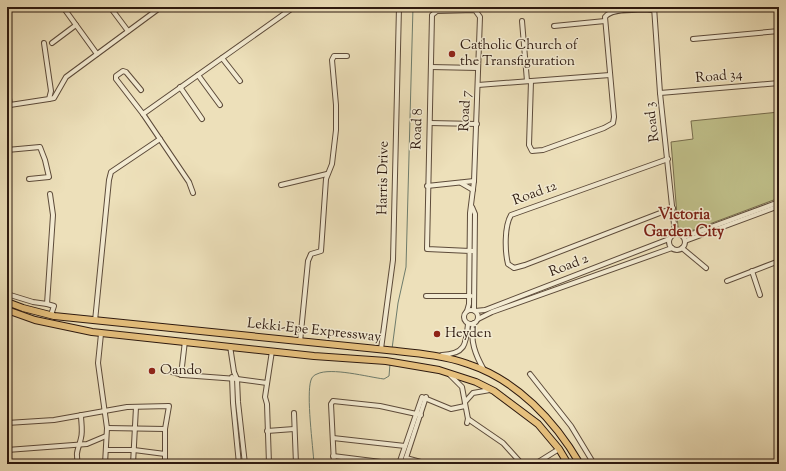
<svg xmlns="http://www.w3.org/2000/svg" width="786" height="471" viewBox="0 0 786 471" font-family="'Sorts Mill Goudy',serif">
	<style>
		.green { fill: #c0c08a; stroke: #766c4c }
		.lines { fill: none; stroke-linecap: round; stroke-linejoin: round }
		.stream { stroke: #6e7c6c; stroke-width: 1 }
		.minor-casing { stroke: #5d4b3a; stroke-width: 6 }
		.highway-casing { stroke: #2d190f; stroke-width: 8 }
		.minor { stroke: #f3ebd2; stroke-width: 4 }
		.highway { stroke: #e6c07d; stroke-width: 6 }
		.poi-dot { fill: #8f2418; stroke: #f3ebd2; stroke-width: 1.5 }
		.labels { text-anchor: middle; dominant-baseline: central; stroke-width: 3; stroke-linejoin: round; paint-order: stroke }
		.poi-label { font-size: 14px; fill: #2d190f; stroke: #f3ebd2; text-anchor: start }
		.street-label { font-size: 14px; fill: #2d190f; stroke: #f3ebd2 }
		.neighbourhood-label { font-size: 15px; font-weight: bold; fill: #7a1f14; stroke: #f3ebd2 }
	</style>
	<rect width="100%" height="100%" fill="#ede0ba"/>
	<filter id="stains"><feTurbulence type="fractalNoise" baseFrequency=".005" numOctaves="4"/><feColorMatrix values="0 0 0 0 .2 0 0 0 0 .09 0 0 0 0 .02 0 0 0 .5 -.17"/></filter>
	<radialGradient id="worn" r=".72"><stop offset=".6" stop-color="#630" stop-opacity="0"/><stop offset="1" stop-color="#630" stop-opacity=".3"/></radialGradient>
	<polygon class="green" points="779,112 779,198 688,232 678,227 671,142 693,139 691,121"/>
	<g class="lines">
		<g class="stream">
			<polyline points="392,349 398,303 406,267 413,7"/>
			<path d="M314 464C313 446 306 395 311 380 312 377 314 375 317 374 331 367 368 377 384 379L389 376 390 364"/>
		</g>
		<g class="minor-casing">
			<g id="minor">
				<polyline points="63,7 97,54"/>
				<polyline points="110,7 128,31"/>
				<polyline points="654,7 660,93 675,234"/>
				<polyline points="522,21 527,81"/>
				<polyline points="554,26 605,21"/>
				<polyline points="693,39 779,31"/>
				<polyline points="52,43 76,25"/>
				<polyline points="222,58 240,81"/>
				<polyline points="431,67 478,68"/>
				<polyline points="198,75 220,105"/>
				<path d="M531 81 529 145 532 151 543 150 604 128 613 123 614 117 605 17C612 7 643 10 654 10"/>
				<polyline points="7,85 10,105 7,106"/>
				<polyline points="478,85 610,75"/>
				<polyline points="180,87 202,119"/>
				<polyline points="141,90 126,72 123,71 116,76 116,79 143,114 189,182 193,193"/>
				<polyline points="660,93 779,83"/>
				<polyline points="49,99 54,98 66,77 161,7"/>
				<polyline points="10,105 49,99 51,91 44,43"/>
				<polyline points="143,114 294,7"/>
				<polyline points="430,123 477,124"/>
				<polyline points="7,150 40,147 45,160 49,177 29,179"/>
				<path d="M668 159 511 215C504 227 505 252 508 264L514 268 525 265 673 208"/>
				<polyline points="461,183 473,190"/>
				<polyline points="281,185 327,174"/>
				<polyline points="427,186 474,181"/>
				<polyline points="50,194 53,215 47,304 54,306 51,315"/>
				<polyline points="472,207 475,214 474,310"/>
				<circle cx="677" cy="242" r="8"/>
				<polyline points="684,237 779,202"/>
				<polyline points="685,241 779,206"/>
				<polyline points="682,248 706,268"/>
				<polyline points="752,271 760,295"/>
				<polyline points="727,281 779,261"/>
				<polyline points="7,294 33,302 47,304"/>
				<polyline points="426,296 471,296"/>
				<circle cx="471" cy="317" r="7"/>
				<polyline points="467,311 469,304 470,213 474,181 480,17 475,10 437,11 432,15 427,249 470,251 474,251"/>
				<polyline points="475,311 485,310 669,239"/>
				<polyline points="478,319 492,312 672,248"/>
				<polyline points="95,321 109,180 111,172 160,139"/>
				<path d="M474 323C469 340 476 356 484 370"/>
				<polyline points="101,334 98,363 107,428 105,464"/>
				<polyline points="300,342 308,261 311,254 321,251 326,179 332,164 336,130 336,105 332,60 334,56 347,56"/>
				<polyline points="230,346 234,372 237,379 238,402 245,464"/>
				<polyline points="381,349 393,260 399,7"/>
				<path d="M442 355C466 354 466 343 468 324"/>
				<polyline points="172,372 183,375 237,379 267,383"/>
				<polyline points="530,374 571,426 594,464"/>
				<polyline points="181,375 185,341"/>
				<polyline points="450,375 462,387 468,419 467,423"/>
				<polyline points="232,377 233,403 239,464"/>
				<polyline points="465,402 473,393 490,390"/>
				<polyline points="294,413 296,464"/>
				<polyline points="468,419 503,443 522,464"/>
				<polyline points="7,423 54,420 127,407 169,406 165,429 165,464"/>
				<polyline points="107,428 165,429"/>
				<polyline points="267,431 294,429"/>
				<polyline points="333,438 405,446"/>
				<polyline points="7,450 87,444 106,436"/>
				<polyline points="106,450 134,450 165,454"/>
				<polyline points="333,456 397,464"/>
				<polyline points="406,458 428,464"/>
				<path d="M79 464C74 454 79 448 81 438 83 431 81 422 81 415"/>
				<polyline points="133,464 136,407"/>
				<polyline points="269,464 267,404 265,397 272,351"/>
				<polyline points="334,464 331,404 333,401 380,406 421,415"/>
				<polyline points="399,464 422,397 451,409 465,406"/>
				<polyline points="404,464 426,397"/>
				<polyline points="535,464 559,449"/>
			</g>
		</g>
		<g class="highway-casing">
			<g id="highway">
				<path d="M7 302 23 308 54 316 387 350C414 353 443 355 468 364 517 380 555 421 580 464"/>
				<polyline points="7,310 35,320 92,332 314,356 386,361 439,370 476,382 494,391 538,424 559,449 568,464"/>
			</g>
		</g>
		<use href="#minor" class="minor"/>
		<use href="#highway" class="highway"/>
	</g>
	<g class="poi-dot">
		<circle cx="452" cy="54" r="4"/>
		<circle cx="437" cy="334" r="4"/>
		<circle cx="152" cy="371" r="4"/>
	</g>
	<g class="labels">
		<g class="poi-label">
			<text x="460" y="46">Catholic Church of<tspan x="460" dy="16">the Transfiguration</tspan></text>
			<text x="445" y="334">Heyden</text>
			<text x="160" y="371">Oando</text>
		</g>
		<g class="street-label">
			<text transform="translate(719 77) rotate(-5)">Road 34</text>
			<text transform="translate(466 111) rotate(-87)">Road 7</text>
			<text transform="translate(653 122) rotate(-97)">Road 3</text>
			<text transform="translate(418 129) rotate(-88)">Road 8</text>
			<text transform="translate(384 178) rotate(-89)">Harris Drive</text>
			<text transform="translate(535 194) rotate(-20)">Road 12</text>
			<text transform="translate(569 266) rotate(-21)">Road 2</text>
			<text transform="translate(314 331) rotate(6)">Lekki-Epe Expressway</text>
		</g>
		<g class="neighbourhood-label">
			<text x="684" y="215">Victoria<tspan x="684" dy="17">Garden City</tspan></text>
		</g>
	</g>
	<rect width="786" height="471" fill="none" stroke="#ede0ba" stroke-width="24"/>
	<rect x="8" y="8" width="770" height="455" fill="none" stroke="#2d190f" stroke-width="2"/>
	<rect x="12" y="12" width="762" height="447" fill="none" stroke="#2d190f"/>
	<rect width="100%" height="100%" filter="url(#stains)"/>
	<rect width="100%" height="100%" fill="url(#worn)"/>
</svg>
